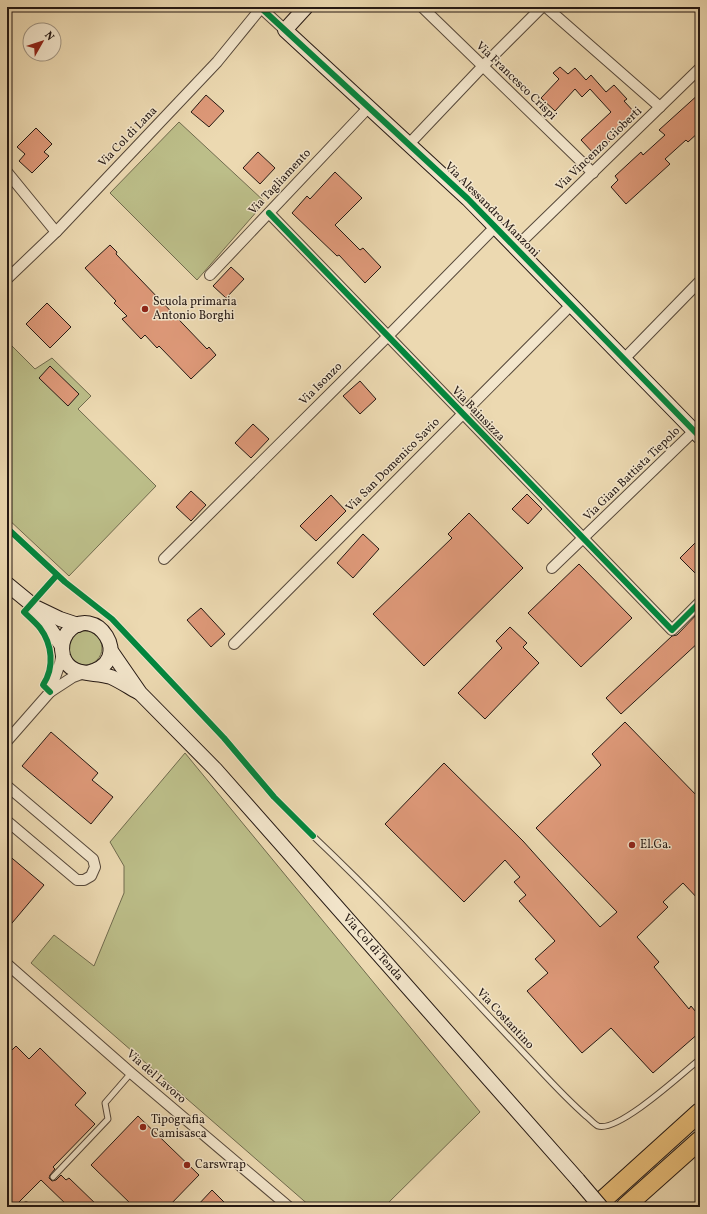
<svg xmlns="http://www.w3.org/2000/svg" width="707" height="1214" viewBox="0 0 707 1214" font-family="Vollkorn,serif">
	<style>
		.green { fill: #bcbe89; stroke: #706b4e }
		.building { fill: #de9979; stroke: #241813 }
		.lines { fill: none; stroke-linecap: round; stroke-linejoin: round }
		.lane-casing { stroke: #56483a; stroke-width: 7 }
		.street-casing { stroke: #56483a; stroke-width: 12 }
		.secondary-casing { stroke: #241813; stroke-width: 16 }
		.highway-casing { stroke: #241813; stroke-width: 20 }
		.lane { stroke: #f3e6cc; stroke-width: 5 }
		.street { stroke: #f3e6cc; stroke-width: 10 }
		.secondary { stroke: #f3e6cc; stroke-width: 14 }
		.highway { stroke: #e6bc78; stroke-width: 18 }
		.secondary-bridge-casing { stroke: #241813; stroke-width: 16; stroke-linecap: butt }
		.secondary-bridge { stroke: #f3e6cc; stroke-width: 14 }
		.cycleway-casing { stroke: #f3e6cc; stroke-width: 8 }
		.cycleway { stroke: #00873e; stroke-width: 6 }
		.poi-dot { fill: #8f2418; stroke: #f3e6cc; stroke-width: 1.5 }
		.labels { text-anchor: middle; dominant-baseline: central; stroke-width: 3; stroke-linejoin: round; paint-order: stroke }
		.street-label { font-size: 12px; fill: #241813; stroke: #f3e6cc }
		.poi-label { font-size: 12px; fill: #241813; stroke: #f3e6cc; text-anchor: start }
	</style>
	<rect width="100%" height="100%" fill="#ecd9b1"/>
	<filter id="stains"><feTurbulence type="fractalNoise" baseFrequency=".005" numOctaves="4"/><feColorMatrix values="0 0 0 0 .2 0 0 0 0 .09 0 0 0 0 .02 0 0 0 .5 -.17"/></filter>
	<radialGradient id="worn" r=".72"><stop offset=".6" stop-color="#630" stop-opacity="0"/><stop offset="1" stop-color="#630" stop-opacity=".3"/></radialGradient>
	<g class="green">
		<polygon points="179,122 265,202 197,280 110,193"/>
		<polygon points="7,341 35,369 52,358 91,396 78,409 156,486 69,576 7,518"/>
		<circle cx="85" cy="648" r="17"/>
		<polygon points="185,753 480,1112 384,1207 311,1207 31,963 54,935 94,966 124,893 124,866 110,842"/>
	</g>
	<g class="building">
		<polygon points="560,67 568,74 575,68 586,80 591,75 606,92 614,85 627,99 624,101 636,114 608,139 610,141 595,155 581,140 611,112 590,89 582,97 575,89 555,111 541,98 559,79 553,73"/>
		<polygon points="700,93 700,131 688,142 686,140 665,159 670,164 626,204 611,187 618,180 615,176 641,152 643,155 665,135 659,130"/>
		<polygon points="206,95 224,111 209,127 191,112"/>
		<polygon points="36,128 52,144 44,152 49,156 32,173 19,161 25,154 17,147"/>
		<polygon points="258,152 275,168 260,184 243,168"/>
		<polygon points="335,172 362,198 335,225 360,250 363,248 381,267 365,283 339,255 337,256 292,213 307,196 310,199"/>
		<polygon points="110,245 117,252 116,254 207,349 209,347 216,355 191,379 159,346 157,348 145,335 141,339 122,319 127,316 114,303 116,301 85,268"/>
		<polygon points="231,267 244,279 226,298 213,286"/>
		<polygon points="47,303 71,327 50,348 26,324"/>
		<polygon points="50,366 79,394 68,406 39,378"/>
		<polygon points="360,381 376,399 360,414 343,396"/>
		<polygon points="253,424 269,439 251,458 235,443"/>
		<polygon points="191,491 206,505 191,521 176,507"/>
		<polygon points="527,494 542,509 528,524 512,509"/>
		<polygon points="331,495 346,511 316,541 300,526"/>
		<polygon points="469,513 523,568 424,666 373,614 452,538 448,534"/>
		<polygon points="363,534 379,549 353,578 337,563"/>
		<polygon points="700,538 700,578 680,558"/>
		<polygon points="579,564 632,618 581,667 528,613"/>
		<polygon points="201,608 225,634 211,647 187,620"/>
		<polygon points="700,611 700,641 621,714 606,698 672,636 677,635"/>
		<polygon points="510,627 527,643 523,647 539,663 485,719 458,693 502,648 496,641"/>
		<polygon points="625,722 700,799 700,901 683,883 663,902 668,907 637,937 659,962 654,967 689,1009 691,1006 700,1017 700,1032 653,1073 611,1028 582,1053 527,991 548,973 535,959 555,941 519,901 526,895 514,882 520,877 505,860 464,902 385,824 444,763 523,841 600,927 617,912 536,828 601,765 592,754"/>
		<polygon points="51,732 98,773 92,780 113,797 91,824 22,766"/>
		<polygon points="7,854 44,885 7,929"/>
		<polygon points="16,1046 29,1059 40,1048 86,1093 75,1105 95,1124 53,1167 55,1169 50,1175 49,1178 52,1181 56,1180 61,1175 66,1180 69,1178 99,1207 69,1207 41,1180 14,1207 7,1207 7,1055"/>
		<polygon points="138,1116 199,1175 168,1207 134,1207 91,1165"/>
		<polygon points="212,1190 229,1207 196,1207"/>
	</g>
	<g class="lines">
		<g class="lane-casing">
			<g id="lane">
				<path d="M313 836C386 905 453 978 522 1051 543 1073 563 1096 586 1116 590 1119 594 1124 598 1126 618 1133 684 1072 700 1059"/>
				<polyline points="53,1177 108,1119 105,1103 131,1073"/>
				<polyline points="24,1207 26,1205"/>
			</g>
		</g>
		<g class="street-casing">
			<g id="street">
				<polyline points="260,7 285,30"/>
				<polyline points="422,7 593,173"/>
				<polyline points="546,7 660,107"/>
				<polyline points="409,144 483,66 542,7"/>
				<polyline points="7,172 56,232"/>
				<polyline points="269,213 672,630 700,602"/>
				<polyline points="515,248 700,68"/>
				<polyline points="210,275 369,107"/>
				<polyline points="7,279 56,232 217,62 261,8"/>
				<polyline points="624,359 700,281"/>
				<polyline points="164,559 388,336 495,227"/>
				<polyline points="552,568 694,431"/>
				<polyline points="234,644 571,305"/>
				<polyline points="50,692 60,663 62,652"/>
				<polyline points="7,741 50,692 73,677 84,673"/>
				<polyline points="7,786 93,859 95,867 91,876 84,880 77,880 7,821"/>
				<polyline points="7,964 131,1073 289,1207"/>
			</g>
		</g>
		<g class="secondary-casing">
			<g id="secondary">
				<polyline points="306,7 285,30 468,199 700,437"/>
				<polyline points="7,584 35,607 60,619 78,625"/>
				<polyline points="36,609 62,646"/>
				<path id="s1" d="M111 651 140 693 215 769 578 1180"/>
				<path d="M87 673C138 662 94 599 67 633 62 640 61 648 63 656 70 678 94 671 111 677 120 681 129 687 138 692"/>
			</g>
		</g>
		<g class="highway-casing">
			<g id="highway">
				<polyline points="595,1207 700,1112"/>
				<polyline points="625,1207 700,1140"/>
			</g>
		</g>
		<use href="#lane" class="lane"/>
		<use href="#street" class="street"/>
		<use href="#secondary" class="secondary"/>
		<use href="#highway" class="highway"/>
		<g class="secondary-bridge-casing">
			<polyline id="secondary-bridge" points="578,1180 601,1207"/>
		</g>
		<use href="#secondary-bridge" class="secondary-bridge"/>
		<g class="cycleway-casing">
			<g id="cycleway">
				<polyline points="260,7 468,199 700,437"/>
				<polyline points="269,213 672,630 700,602"/>
				<polyline points="7,528 65,582 112,619 224,738 274,797 313,836"/>
				<path d="M50 692 43 685C55 667 52 644 40 628 35 622 29 617 24 612L57 575"/>
			</g>
		</g>
		<use href="#cycleway" class="cycleway"/>
	</g>
	<g class="poi-dot">
		<circle cx="145" cy="309" r="4"/>
		<circle cx="632" cy="845" r="4"/>
		<circle cx="143" cy="1127" r="4"/>
		<circle cx="187" cy="1165" r="4"/>
	</g>
	<g class="labels">
		<g class="street-label">
			<text transform="translate(516 81) rotate(44)">Via Francesco Crispi</text>
			<text transform="translate(128 137) rotate(-46)">Via Col di Lana</text>
			<text transform="translate(599 149) rotate(-44)">Via Vincenzo Gioberti</text>
			<text transform="translate(280 182) rotate(-47)">Via Tagliamento</text>
			<text transform="translate(492 210) rotate(45)">Via Alessandro Manzoni</text>
			<text transform="translate(321 384) rotate(-45)">Via Isonzo</text>
			<text transform="translate(478 414) rotate(46)">Via Bainsizza</text>
			<text transform="translate(393 465) rotate(-45)">Via San Domenico Savio</text>
			<text transform="translate(632 474) rotate(-44)">Via Gian Battista Tiepolo</text>
			<text stroke="none"><textPath href="#s1" startOffset="396">Via Col di Tenda</textPath></text>
			<text transform="translate(505 1019) rotate(47)">Via Costantino</text>
			<text transform="translate(156 1077) rotate(41)">Via del Lavoro</text>
		</g>
		<g class="poi-label">
			<text x="153" y="302">Scuola primaria<tspan x="153" dy="14">Antonio Borghi</tspan></text>
			<text x="640" y="845">El.Ga.</text>
			<text x="151" y="1120">Tipografia<tspan x="151" dy="14">Camisasca</tspan></text>
			<text x="195" y="1165">Carswrap</text>
		</g>
	</g>
	<rect width="707" height="1214" fill="none" stroke="#ecd9b1" stroke-width="24"/>
	<rect x="8" y="8" width="691" height="1198" fill="none" stroke="#241813" stroke-width="2"/>
	<rect x="12" y="12" width="683" height="1190" fill="none" stroke="#241813"/>
	<g transform="translate(42 42) rotate(51)"><circle r="19" fill="#f3e6cc" stroke="#a09482"/>
	<path d="M0-3L7 15L0 10L-7 15Z" fill="#8f2418"/>
	<text y="-6" font-size="11" font-weight="bold" text-anchor="middle" fill="#241813">N</text>
	</g>
	<rect width="100%" height="100%" filter="url(#stains)"/>
	<rect width="100%" height="100%" fill="url(#worn)"/>
</svg>
